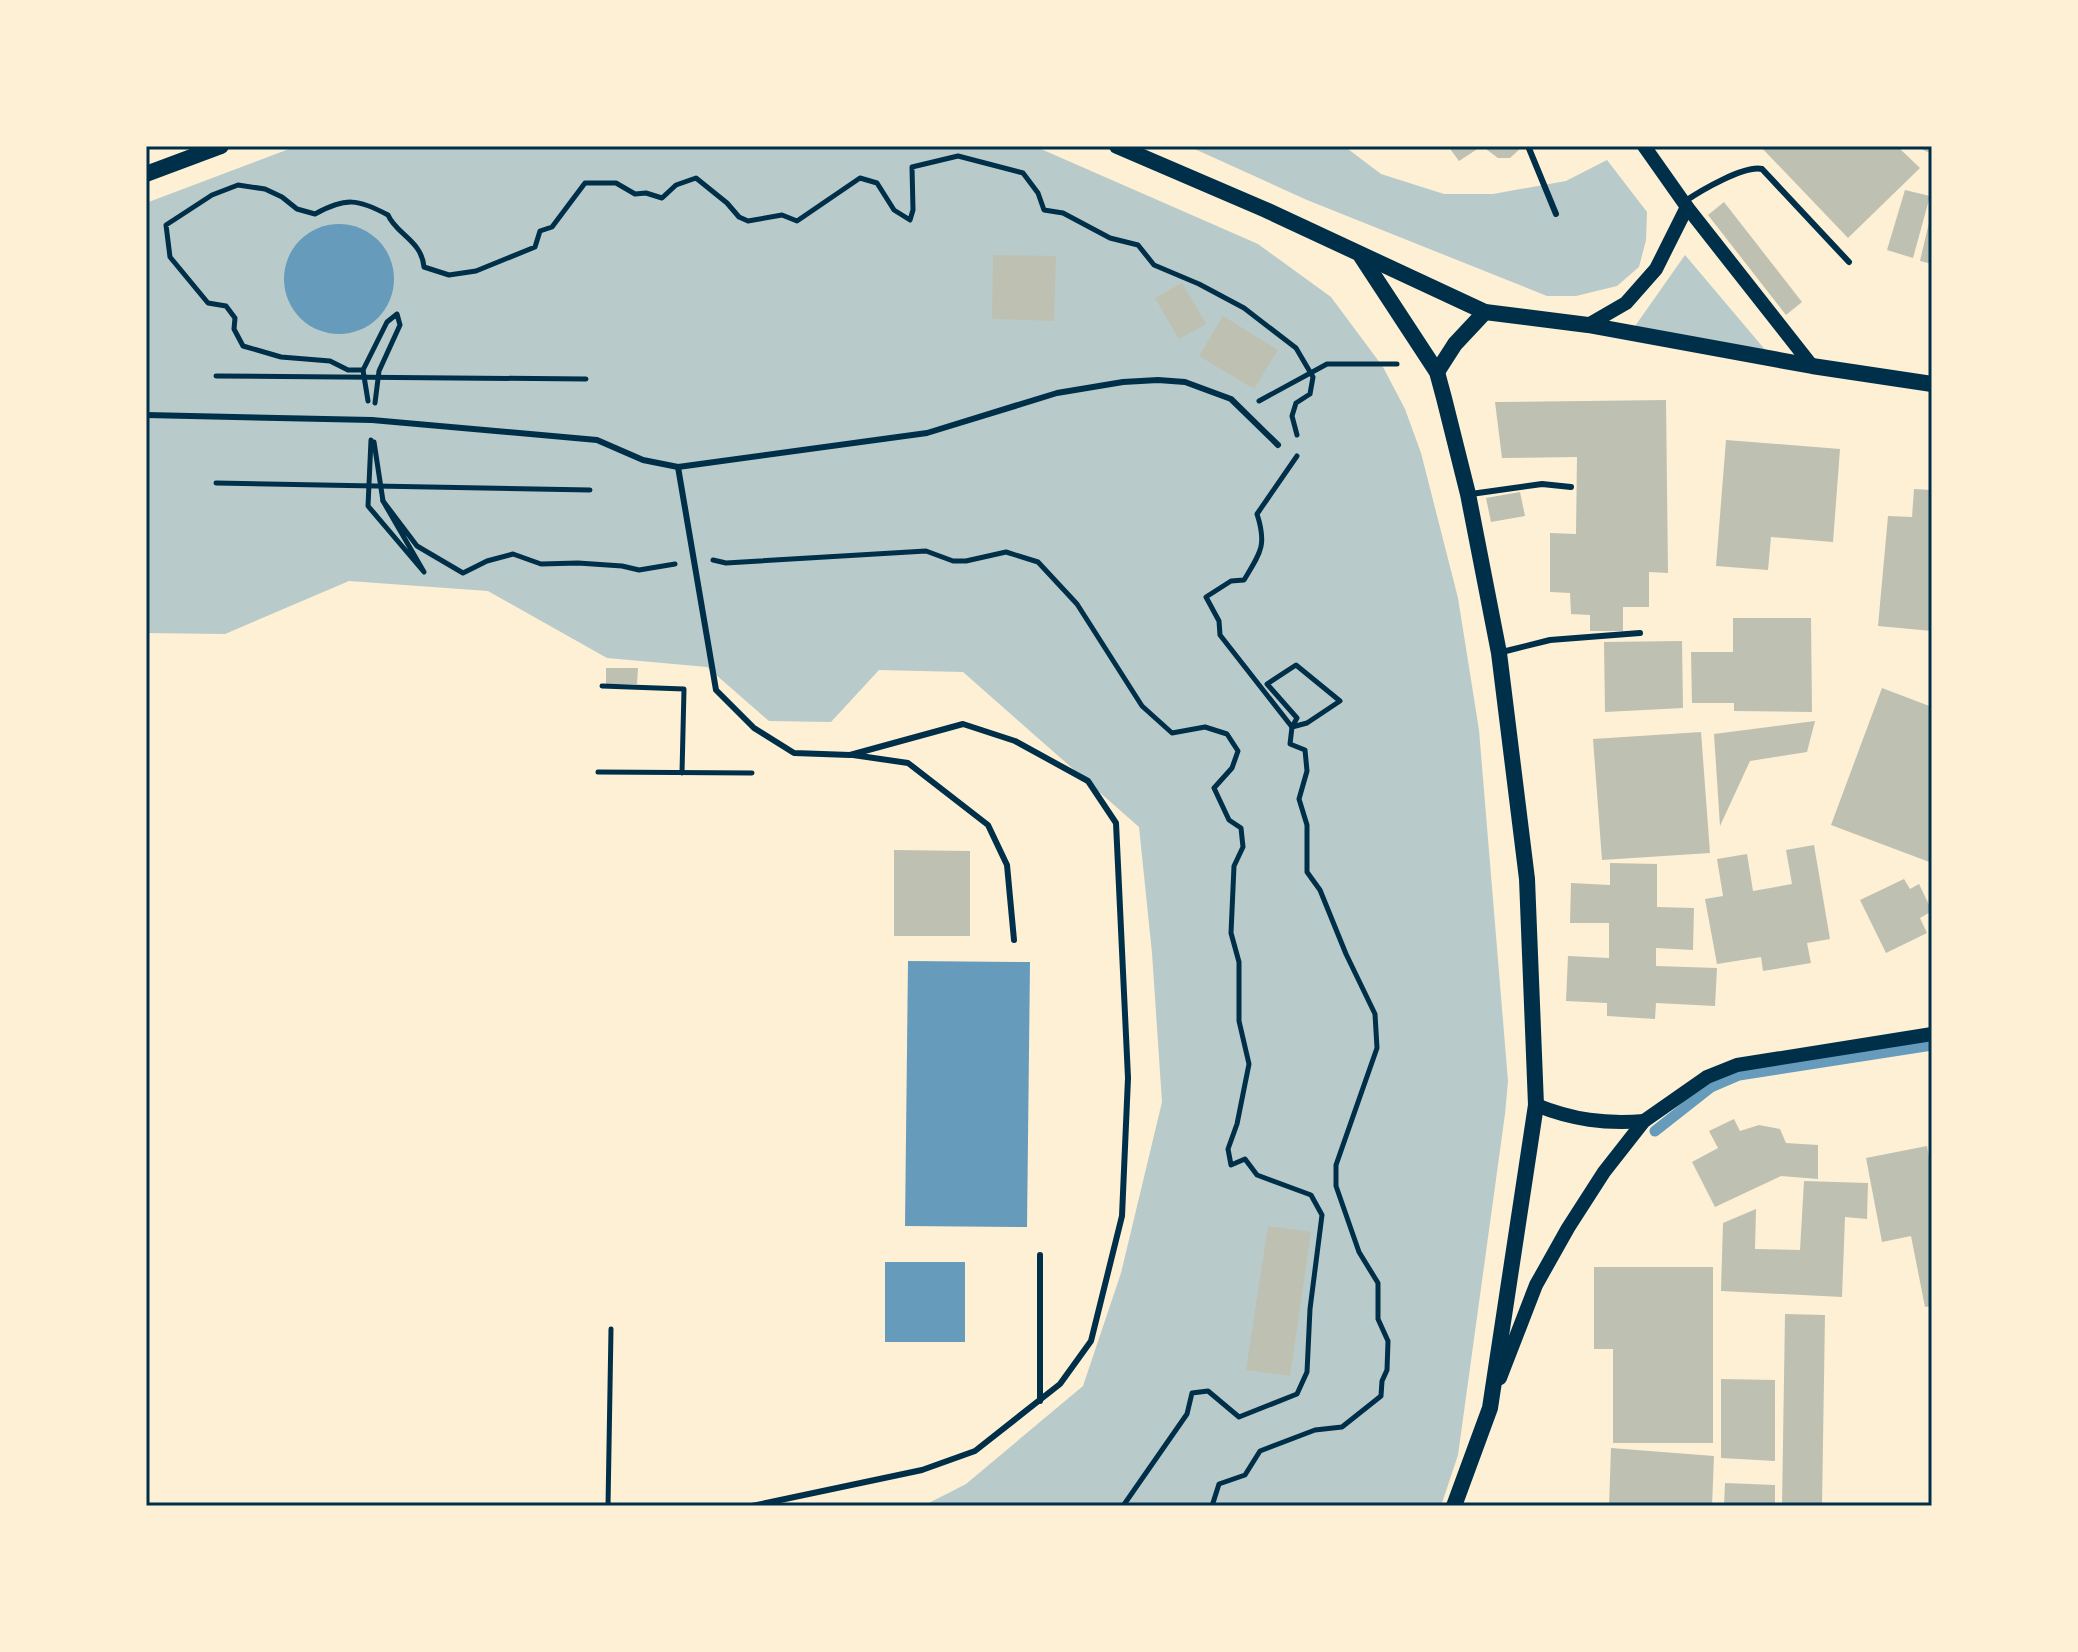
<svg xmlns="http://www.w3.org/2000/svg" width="2078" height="1652" viewBox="0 0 2078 1652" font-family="'Times New Roman',serif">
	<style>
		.green { fill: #b9caca }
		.water { fill: #669bbc }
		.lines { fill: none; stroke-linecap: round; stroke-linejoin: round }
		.stream { stroke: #669bbc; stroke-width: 11 }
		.building { fill: #bec0b2 }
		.path { stroke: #003049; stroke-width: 5 }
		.service { stroke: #003049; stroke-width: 6 }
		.tertiary { stroke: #003049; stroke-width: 14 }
		.secondary { stroke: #003049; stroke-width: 16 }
		.neatline { fill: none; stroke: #003049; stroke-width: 3 }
	</style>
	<rect width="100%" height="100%" fill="#fdf0d5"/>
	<g class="green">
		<polygon points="297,146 1034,146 1258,244 1331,297 1383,367 1405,409 1421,453 1458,598 1479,730 1508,1081 1505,1114 1458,1455 1441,1506 923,1506 966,1484 1083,1386 1121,1273 1162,1102 1152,953 1139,827 963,672 879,670 831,722 769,721 707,667 607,658 488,591 349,581 225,634 146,633 146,203"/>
		<polygon points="1188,146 1344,146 1381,174 1444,194 1493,194 1566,181 1607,160 1647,212 1646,240 1639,267 1617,286 1576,296 1547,296 1307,200"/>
		<polygon points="1685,255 1767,352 1633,329"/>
	</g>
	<g class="water">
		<circle cx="339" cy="279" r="55"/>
		<polygon points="908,961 1030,962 1027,1227 905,1226"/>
		<rect x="885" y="1262" width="80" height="80"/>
	</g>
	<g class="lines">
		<polyline class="stream" points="1655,1131 1711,1087 1739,1075 1932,1045"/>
	</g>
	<g class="building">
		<polygon points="1448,146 1523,146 1510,158 1498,158 1482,146 1459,161"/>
		<polygon points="1760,146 1897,146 1920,168 1848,238"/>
		<polygon points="1915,146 1932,146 1932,154"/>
		<polygon points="1905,190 1930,196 1913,258 1887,250"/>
		<polygon points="1724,202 1802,302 1786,315 1708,215"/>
		<polygon points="1931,214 1932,215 1932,264 1920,261"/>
		<polygon points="993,255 1056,256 1054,321 992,319"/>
		<polygon points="1182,283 1206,324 1179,339 1155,298"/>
		<polygon points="1223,316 1278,350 1254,389 1199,356"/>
		<polygon points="1666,400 1668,573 1649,572 1649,607 1623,607 1623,631 1590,631 1590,615 1571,614 1570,593 1550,592 1550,533 1576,534 1577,457 1502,458 1495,402"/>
		<polygon points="1726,440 1840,449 1833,542 1771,537 1768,570 1716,566"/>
		<polygon points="1914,489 1932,490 1932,631 1878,626 1888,516 1912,517"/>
		<polygon points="1520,492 1525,516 1491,522 1486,498"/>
		<polygon points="1733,618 1811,618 1812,712 1734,711 1734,703 1692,703 1691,652 1733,652"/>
		<polygon points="1682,641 1683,708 1605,712 1604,642"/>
		<polygon points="606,668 638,668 637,684 606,684"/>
		<polygon points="1882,688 1932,707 1932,863 1831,825"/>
		<polygon points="1815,721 1807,752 1750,761 1720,826 1714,734"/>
		<polygon points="1701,732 1710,853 1602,860 1593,739"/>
		<polygon points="1814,845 1830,939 1807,943 1811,963 1763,971 1761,957 1717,964 1705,899 1723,896 1717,859 1747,854 1753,891 1792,884 1786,850"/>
		<polygon points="894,850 970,851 970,936 894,936"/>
		<polygon points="1610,863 1657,864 1657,907 1694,908 1693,950 1656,948 1656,966 1717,968 1715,1006 1656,1003 1655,1019 1607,1016 1607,1003 1566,1001 1568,956 1609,958 1609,923 1570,923 1571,883 1610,885"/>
		<polygon points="1904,879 1910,889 1919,884 1932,911 1920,918 1927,933 1886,953 1860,900"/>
		<polygon points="1734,1119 1740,1131 1759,1125 1780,1129 1786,1143 1818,1145 1818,1179 1781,1176 1715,1207 1692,1162 1718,1148 1709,1131"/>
		<polygon points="1927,1146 1932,1173 1932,1306 1925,1307 1911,1236 1882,1242 1866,1158"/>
		<polygon points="1804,1181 1868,1183 1867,1219 1845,1217 1842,1297 1721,1291 1723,1223 1756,1209 1755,1249 1800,1250"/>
		<polygon points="1268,1226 1311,1232 1290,1376 1246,1370"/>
		<polygon points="1594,1267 1713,1267 1713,1443 1613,1443 1613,1349 1594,1349"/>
		<polygon points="1785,1314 1825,1315 1822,1506 1782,1506"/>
		<polygon points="1721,1379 1775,1380 1775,1461 1721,1458"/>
		<polygon points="1611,1448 1714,1456 1712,1506 1609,1506"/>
		<polygon points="1725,1483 1775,1485 1775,1506 1724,1506"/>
	</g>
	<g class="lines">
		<g class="path">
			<polyline points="363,370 368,401"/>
			<polyline points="216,376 586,379"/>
			<polyline points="1259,401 1327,364 1397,364"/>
			<path d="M375 403 379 371 400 325 397 314 387 322 363 370H348L330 361 281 357 243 346 234 329 235 318 226 306 208 303 170 257 166 225 212 195 238 185 265 189 282 197 297 209 315 214C346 197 358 199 388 215 396 234 422 241 424 267L449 275 476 271 535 247 540 231 552 227 585 183H616L635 194 646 193 662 198 676 185 696 178 727 203 739 217 748 221 782 215 797 221 860 178 877 183 894 210 910 220 913 210 912 167 958 156 1023 173 1038 193 1044 210 1063 213 1110 238 1138 245 1154 265 1199 284 1244 308 1296 348 1313 377 1310 394 1296 403 1292 416 1297 435"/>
			<polyline points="371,440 368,506 424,572 383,501 417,546 463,573 487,561 513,554 541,564 578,563 622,566 639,570 675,564"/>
			<polyline points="374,442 383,501"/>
			<polyline points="216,483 590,490"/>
			<polyline points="713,560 726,563 926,551 953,561 966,561 1006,552 1038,562 1077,604 1142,706 1172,733 1205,727 1227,734 1238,751 1232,768 1214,788 1229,820 1241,828 1243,847 1234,866 1231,933 1239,962 1239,1021 1249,1064 1237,1124 1228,1149 1231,1165 1245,1159 1257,1175 1311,1195 1322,1215 1310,1309 1307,1372 1297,1394 1239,1417 1208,1391 1192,1393 1187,1414 1123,1506"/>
			<polyline points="602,686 684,689 682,773"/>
			<path d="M1292 727 1220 635 1219 621 1206 597 1231 581 1244 580C1261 552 1267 545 1257 514L1297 456"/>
			<polyline points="598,772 752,773"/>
			<polyline points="608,1506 611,1329"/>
			<polyline points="1212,1506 1219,1484 1245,1475 1260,1451 1315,1430 1342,1427 1381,1396 1382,1381 1387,1370 1388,1341 1378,1319 1378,1283 1359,1252 1336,1186 1336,1165 1377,1048 1375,1014 1346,954 1320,890 1307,872 1307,825 1299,799 1307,771 1305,750 1290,744 1292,727 1297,718 1267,684 1296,665 1340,701 1307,723 1292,727"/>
		</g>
		<g class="service">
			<polyline points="1528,146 1556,214"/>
			<path d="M1684 202C1700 191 1744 165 1762 169L1849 262"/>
			<polyline points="146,415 372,420 597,440 643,460 678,467 927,433 1057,393 1123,382 1158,380 1185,382 1231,399 1278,445"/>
			<polyline points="678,467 716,690 754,728 794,753 850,755 963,724 1015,741 1088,781 1116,823 1128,1078 1122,1216 1091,1341 1060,1384 975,1451 922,1470 752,1506"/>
			<polyline points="1471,494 1542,484 1571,487"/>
			<polyline points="1502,652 1550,640 1640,633"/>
			<polyline points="853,755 908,763 988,825 1007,865 1014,940"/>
			<polyline points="1040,1255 1040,1401"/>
		</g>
		<g class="tertiary">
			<polyline points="1644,146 1687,207 1812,366"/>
			<polyline points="1588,325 1626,303 1656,269 1687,207"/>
			<path d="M1536 1105C1573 1120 1605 1124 1644 1121"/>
			<polyline points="1500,1378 1536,1285 1568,1228 1604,1172 1644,1121 1707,1077 1737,1065 1932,1034"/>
		</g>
		<g class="secondary">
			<polyline points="1117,146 1266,210 1485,312 1588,325 1812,366 1932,384"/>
			<polyline points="146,174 221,146"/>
			<polyline points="1361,256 1437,372 1444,398 1468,494 1499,653 1527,879 1536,1105 1490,1408 1454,1506"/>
			<polyline points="1437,372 1455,344 1485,312"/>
		</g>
	</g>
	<rect width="2078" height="1652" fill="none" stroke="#fdf0d5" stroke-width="296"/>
	<rect x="148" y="148" width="1782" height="1356" class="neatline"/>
</svg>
